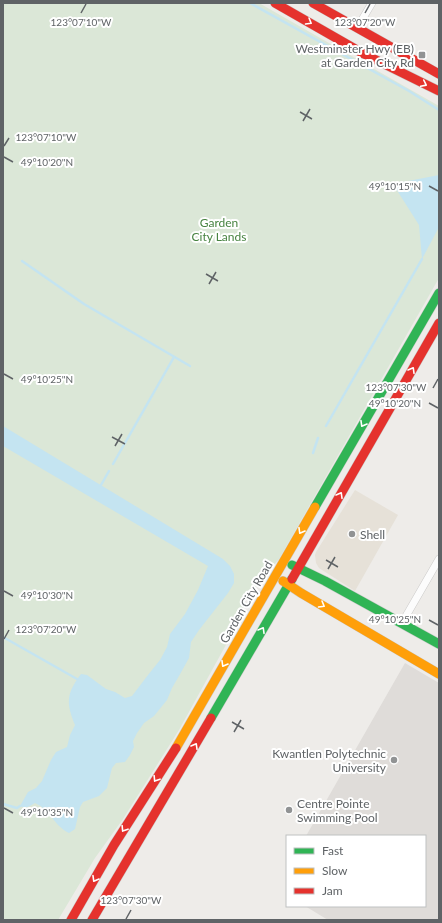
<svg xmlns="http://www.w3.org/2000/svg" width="442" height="923" viewBox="0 0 442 923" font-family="Lato,sans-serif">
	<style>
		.commercial { fill: #e6e1d8 }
		.education { fill: #dfdcd9 }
		.green { fill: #dbe7d7 }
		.water { fill: #c4e4f1 }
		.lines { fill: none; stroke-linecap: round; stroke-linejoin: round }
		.stream { stroke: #c4e4f1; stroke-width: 2.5 }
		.street-casing { stroke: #cbcac9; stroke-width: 8 }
		.fast-casing { stroke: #cacac9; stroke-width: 10 }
		.slow-casing { stroke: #cacac9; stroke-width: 10 }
		.jam-casing { stroke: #cacac9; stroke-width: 10 }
		.street { stroke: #fcfcfc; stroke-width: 7 }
		.fast { stroke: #30b455; stroke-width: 9 }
		.slow { stroke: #ff9f0a; stroke-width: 9 }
		.jam { stroke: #e5322d; stroke-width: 9 }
		.oneway { stroke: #fff }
		.ticks { fill: none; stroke: #5f6366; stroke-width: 1.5 }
		.poi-dot { fill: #919394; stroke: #fff; stroke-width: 1.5 }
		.labels { text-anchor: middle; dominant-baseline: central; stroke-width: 4; stroke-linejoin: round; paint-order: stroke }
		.poi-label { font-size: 12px; fill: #5f6366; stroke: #fff; text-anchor: end }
		.park-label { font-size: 12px; fill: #478341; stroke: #fff }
		.street-label { font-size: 12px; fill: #5f6366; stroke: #fff }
		.ticks-label { font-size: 10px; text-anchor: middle; fill: #5f6366; stroke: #fff; stroke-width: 4; stroke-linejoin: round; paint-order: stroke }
	</style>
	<rect width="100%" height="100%" fill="#eeece9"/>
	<polygon class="commercial" points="355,490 398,515 355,591 319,568 316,563 315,555 316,552"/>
	<polygon class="education" points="405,663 439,683 439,920 328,920 305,906 425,906 425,836 306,836"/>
	<polygon class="green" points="3,3 259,3 439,106 439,278 279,559 257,585 252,595 249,594 245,599 242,607 244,608 238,623 179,730 123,819 95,858 58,920 3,920"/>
	<g class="water">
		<polygon points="439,175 439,227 422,259 419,225 393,184"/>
		<path d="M3 426 223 559 230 566 234 574V583L228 593 199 630 191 642 189 658 179 676 172 688 167 700 154 716 144 723 137 733 133 741 134 747 130 755 125 762 116 763 112 768 107 788 99 796 83 802 80 807 75 829 69 833C53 825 51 810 35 803 30 806 26 809 20 806L28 792 36 788 42 781 51 760 56 752 67 747 70 735 75 725C66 703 66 694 81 674L87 675 106 689 115 692 125 698 132 696 148 675 160 660 167 647 170 634 185 614 198 590 208 566 3 446Z"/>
	</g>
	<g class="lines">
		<g class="stream">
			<polyline points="250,3 409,91 439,110"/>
			<polyline points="22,261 84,304 190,366"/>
			<polyline points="326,426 422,259"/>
			<polyline points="313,453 318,438"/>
			<polyline points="113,464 174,357"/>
			<polyline points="101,485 109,471"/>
			<polyline points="3,637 77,679"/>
			<polyline points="3,804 17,808 20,806"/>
		</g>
		<g class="street-casing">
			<g id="street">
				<polyline points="357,28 372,3"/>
				<polyline points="402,623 439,559"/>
			</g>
		</g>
		<g class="fast-casing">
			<g id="fast">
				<polyline points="315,507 439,293"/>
				<polyline points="292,565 325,581 439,644"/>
				<polyline points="211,718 292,579"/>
			</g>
		</g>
		<g class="slow-casing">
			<g id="slow">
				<polyline points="283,581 301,593 439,674"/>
				<polyline points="176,748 315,507"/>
			</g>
		</g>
		<g class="jam-casing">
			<g id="jam">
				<polyline points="275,3 364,54 439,91"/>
				<polyline points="313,3 439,74"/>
				<polyline points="292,579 439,323"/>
				<polyline points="71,920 114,845 176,748"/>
				<polyline points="92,920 211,718"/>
			</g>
		</g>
		<use href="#street" class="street"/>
		<use href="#fast" class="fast"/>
		<use href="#slow" class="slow"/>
		<use href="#jam" class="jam"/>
	</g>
	<defs><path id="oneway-chevron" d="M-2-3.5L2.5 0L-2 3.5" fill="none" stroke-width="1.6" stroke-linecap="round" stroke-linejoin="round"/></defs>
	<g class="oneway">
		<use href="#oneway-chevron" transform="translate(309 22) rotate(30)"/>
		<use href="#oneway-chevron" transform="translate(424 84) rotate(26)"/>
		<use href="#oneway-chevron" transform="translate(412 370) rotate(-60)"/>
		<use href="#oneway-chevron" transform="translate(363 424) rotate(120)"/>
		<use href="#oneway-chevron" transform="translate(340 495) rotate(-60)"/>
		<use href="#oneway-chevron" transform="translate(301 531) rotate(120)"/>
		<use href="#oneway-chevron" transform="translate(322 605) rotate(30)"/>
		<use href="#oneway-chevron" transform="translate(262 630) rotate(-60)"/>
		<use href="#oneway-chevron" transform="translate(224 664) rotate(120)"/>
		<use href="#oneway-chevron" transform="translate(195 746) rotate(-60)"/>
		<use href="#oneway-chevron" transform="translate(156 779) rotate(122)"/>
		<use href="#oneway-chevron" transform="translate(124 829) rotate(122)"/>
		<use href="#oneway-chevron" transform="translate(95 879) rotate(120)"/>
	</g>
	<path class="ticks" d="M81 13 86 4M365 13 370 4M300 112 312 119M303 121 310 109M4 146 9 138M4 157 13 162M429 186 438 191M206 274 218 281M209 284 216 272M4 374 13 379M433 388 438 379M429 403 438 408M112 437 125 444M115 446 122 434M326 560 338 567M328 569 335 557M4 591 13 596M429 620 438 625M4 639 9 630M232 722 244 729M234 732 241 720M4 808 13 813M126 919 131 910"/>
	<g class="poi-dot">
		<rect x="418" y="51" width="8" height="8" rx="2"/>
		<circle cx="352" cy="534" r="4"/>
		<circle cx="394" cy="760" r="4"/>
		<circle cx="289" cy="810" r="4"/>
	</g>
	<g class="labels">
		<g class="poi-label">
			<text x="414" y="48">Westminster Hwy (EB)<tspan x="414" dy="14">at Garden City Rd</tspan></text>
			<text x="360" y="534" text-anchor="start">Shell</text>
			<text x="386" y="753">Kwantlen Polytechnic<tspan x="386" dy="14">University</tspan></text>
			<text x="297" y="803" text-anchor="start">Centre Pointe<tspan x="297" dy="14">Swimming Pool</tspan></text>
		</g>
		<g class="park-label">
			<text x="219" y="222">Garden<tspan x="219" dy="14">City Lands</tspan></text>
		</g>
		<g class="street-label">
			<text transform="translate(246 602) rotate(-60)">Garden City Road</text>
		</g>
	</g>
	<g class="ticks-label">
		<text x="81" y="26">123°07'10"W</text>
		<text x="365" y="26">123°07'20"W</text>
		<text x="46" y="141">123°07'10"W</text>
		<text x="47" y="166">49°10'20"N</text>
		<text x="395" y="190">49°10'15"N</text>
		<text x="47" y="383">49°10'25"N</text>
		<text x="396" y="391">123°07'30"W</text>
		<text x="395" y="407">49°10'20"N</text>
		<text x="47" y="599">49°10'30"N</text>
		<text x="395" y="623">49°10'25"N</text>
		<text x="46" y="633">123°07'20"W</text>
		<text x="47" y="816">49°10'35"N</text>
		<text x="131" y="904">123°07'30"W</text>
	</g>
	<rect width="442" height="923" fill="none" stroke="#5f6366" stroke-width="8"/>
	<rect x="286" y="835" width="140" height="72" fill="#ffffff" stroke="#bfc1c2"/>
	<rect x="294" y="848" width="20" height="6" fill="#30b455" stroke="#bfc1c2"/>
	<text x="322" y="855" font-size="12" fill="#5f6366">Fast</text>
	<rect x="294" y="868" width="20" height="6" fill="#ff9f0a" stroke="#bfc1c2"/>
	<text x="322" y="875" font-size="12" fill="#5f6366">Slow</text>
	<rect x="294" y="888" width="20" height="6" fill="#e5322d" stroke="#bfc1c2"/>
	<text x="322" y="895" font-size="12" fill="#5f6366">Jam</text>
</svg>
